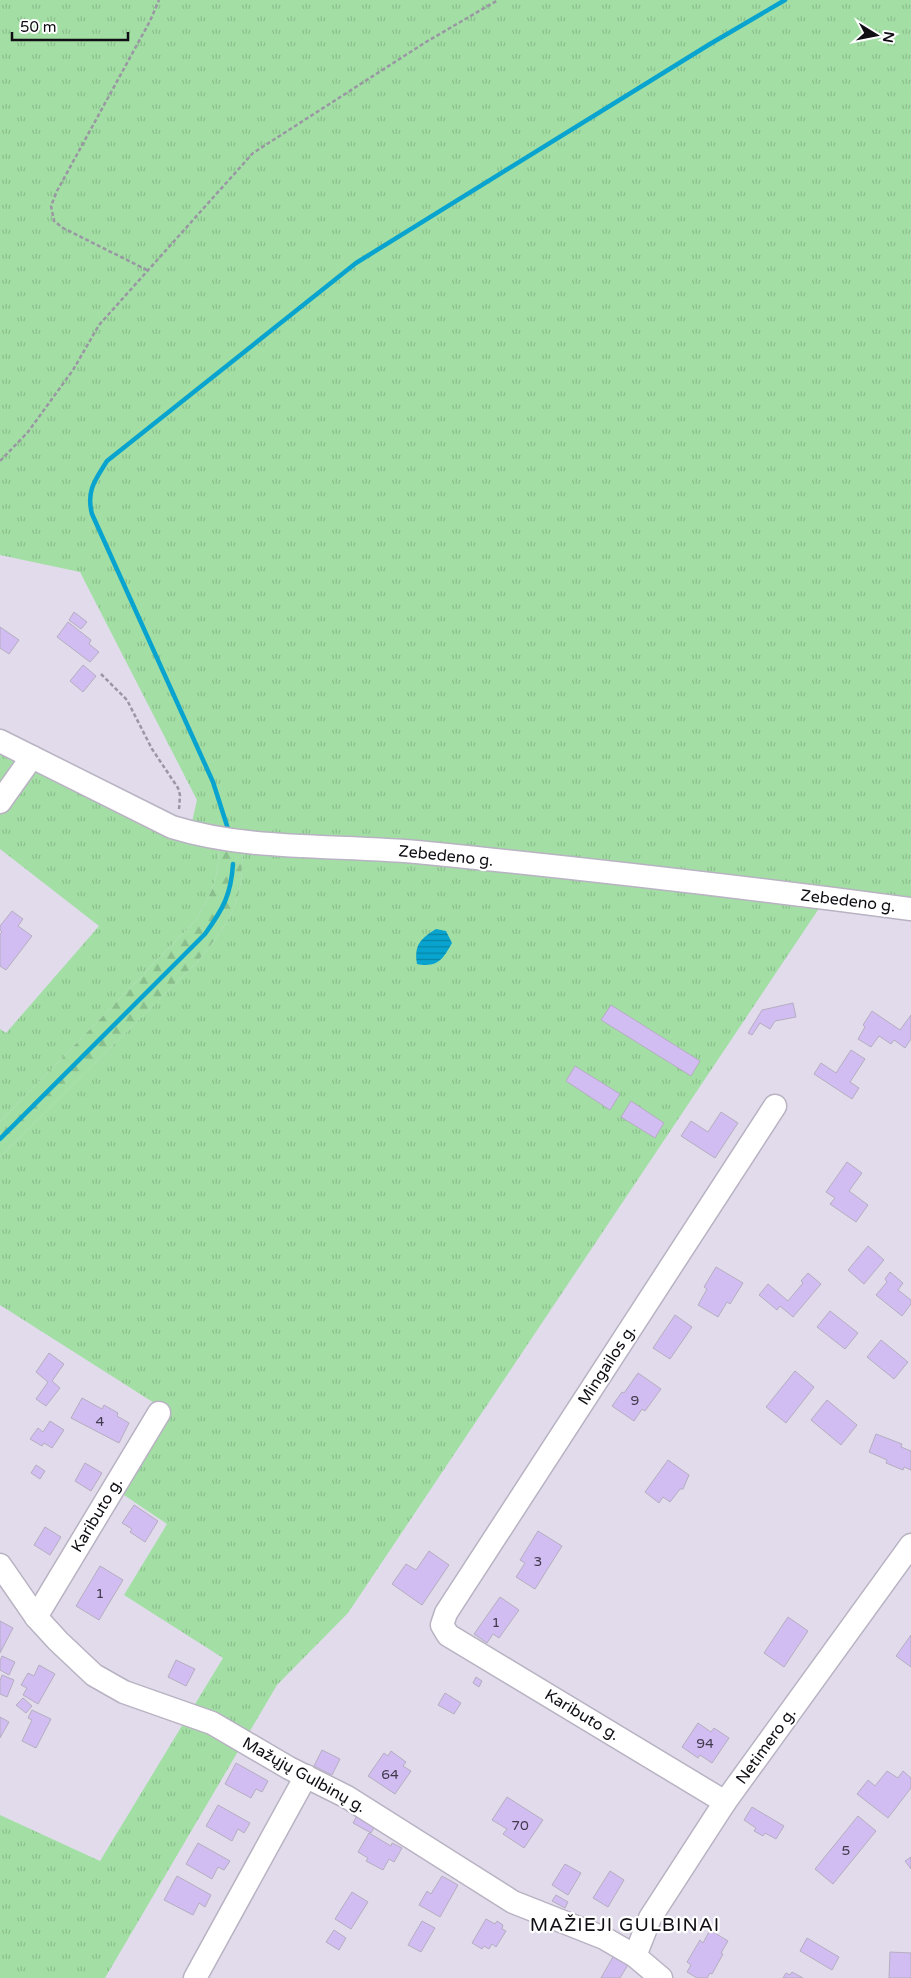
<svg xmlns="http://www.w3.org/2000/svg" width="911" height="1978" font-family="'Varela Round',sans-serif">
  <defs>
    <pattern id="grass-tufts" width="24" height="20" patternUnits="userSpaceOnUse" patternTransform="scale(1.25)"><rect width="24" height="20" fill="#a3dfa5"/><path d="M3 7l-1-3M5 7V3M7 7l1-3M15 17l-1-3M17 17v-4M19 17l1-3" fill="none" stroke="#8bbe8d"/></pattern>
    <pattern id="forest-firs" width="22" height="20" patternUnits="userSpaceOnUse" patternTransform="scale(1.25)"><rect width="22" height="20" fill="#a3dfa5"/><path d="M5 1l3.5 6h-7zM16 11l3.5 6h-7z" fill="#8bbe8d"/></pattern>
    <pattern id="water-rules" width="6" height="5" patternUnits="userSpaceOnUse" patternTransform="scale(1.25)"><rect width="6" height="5" fill="#08a4cf"/><path d="M0 2.5h6" fill="none" stroke="#0784a7"/></pattern>
  </defs>
  <rect width="100%" height="100%" fill="#e1dbec"/>
  <g fill="url(#grass-tufts)">
    <polygon points="0,0 911,0 911,904 229,832 191,826 197,800 80,572 0,555"/>
    <path d="M0,751L219,846C218,881 213,889 196,920L0,1122V1029L6,1033L99,926L0,849Z"/>
    <path d="M243,849L406,858L820,907L348,1613L277,1685L105,1978H0V1815L100,1861L223,1658L124,1595L167,1524L121,1493L170,1413L0,1305V1157L196,963C216,939 237,914 241,881C242,871 242,860 243,849Z"/>
  </g>
  <path fill="url(#forest-firs)" d="M219,846L243,849C242,860 242,871 241,881C237,914 216,939 196,963L0,1157V1122L196,920C213,889 218,881 219,846Z"/>
  <path fill="url(#water-rules)" d="M436,929L446,931L452,943C443,959 438,968 417,964C414,945 420,939 436,929Z"/>
  <g fill="none" stroke-linecap="round" stroke-linejoin="round">
    <g stroke="#08a4cf" stroke-width="4.5">
      <path d="M229,832L213,782L92,514C86,491 95,480 107,461L356,263L710,44L785,0"/>
      <path d="M0,1139L205,934C223,909 231,895 233,864"/>
    </g>
  </g>
  <g fill="#d2bdf2" stroke="#b4aebf">
    <polygon points="74,612 87,622 81,629 69,620"/>
    <polygon points="68,622 91,640 89,644 99,652 90,662 57,637"/>
    <polygon points="0,627 19,640 9,654 0,648"/>
    <polygon points="83,665 96,676 83,692 70,681"/>
    <polygon points="12,911 23,919 18,926 32,936 6,970 0,966 0,934 2,932 0,930 0,926"/>
    <polygon points="793,1003 796,1017 775,1021 770,1029 760,1023 752,1035 748,1033 762,1010"/>
    <polygon points="611,1005 700,1061 691,1076 601,1020"/>
    <polygon points="872,1011 900,1030 911,1015 911,1039 905,1048 894,1040 891,1044 879,1036 871,1047 858,1039 865,1027 863,1025"/>
    <polygon points="851,1050 865,1059 850,1082 859,1088 852,1099 814,1074 821,1063 836,1073"/>
    <polygon points="575,1066 620,1094 610,1110 566,1081"/>
    <polygon points="631,1101 664,1123 655,1138 621,1117"/>
    <polygon points="721,1112 738,1123 715,1158 681,1136 691,1121 708,1132"/>
    <polygon points="847,1162 862,1173 849,1191 868,1205 856,1222 830,1204 835,1198 826,1192"/>
    <polygon points="868,1246 884,1260 864,1284 848,1270"/>
    <polygon points="716,1267 743,1283 730,1304 727,1302 718,1317 698,1305 707,1289 704,1287"/>
    <polygon points="890,1272 903,1283 898,1290 911,1300 911,1304 902,1316 876,1295 887,1282 885,1279"/>
    <polygon points="808,1273 821,1284 793,1317 780,1306 777,1310 759,1295 768,1284 788,1301 803,1283 801,1281"/>
    <polygon points="830,1311 858,1333 845,1349 817,1327"/>
    <polygon points="675,1315 692,1327 670,1359 653,1348"/>
    <polygon points="881,1340 908,1362 894,1379 867,1357"/>
    <polygon points="49,1353 64,1364 52,1381 60,1388 46,1406 36,1399 48,1382 36,1372"/>
    <polygon points="795,1371 814,1387 786,1423 766,1407"/>
    <polygon points="638,1373 661,1389 645,1411 642,1409 634,1421 612,1406 622,1392 624,1393"/>
    <polygon points="82,1398 102,1409 104,1405 118,1413 117,1416 129,1423 119,1443 71,1418"/>
    <polygon points="827,1400 857,1425 841,1445 811,1420"/>
    <polygon points="50,1421 64,1430 52,1448 44,1443 42,1446 30,1439 38,1428 43,1432"/>
    <polygon points="876,1434 902,1444 901,1447 911,1451 911,1470 904,1467 903,1470 886,1463 887,1460 869,1452"/>
    <polygon points="668,1460 689,1475 683,1489 680,1489 670,1502 663,1497 659,1503 645,1492"/>
    <polygon points="85,1463 102,1473 91,1491 75,1481"/>
    <polygon points="36,1465 45,1471 40,1479 31,1473"/>
    <polygon points="134,1505 158,1521 145,1542 130,1532 132,1529 122,1523"/>
    <polygon points="45,1527 61,1537 50,1555 34,1545"/>
    <polygon points="538,1531 562,1546 535,1589 516,1577 525,1563 520,1560"/>
    <polygon points="429,1551 449,1565 422,1605 392,1584 406,1564 416,1570"/>
    <polygon points="100,1566 123,1580 99,1620 76,1606"/>
    <polygon points="500,1597 519,1610 499,1638 493,1634 487,1643 474,1634"/>
    <polygon points="788,1617 808,1631 784,1667 764,1653"/>
    <polygon points="0,1621 13,1628 0,1653"/>
    <polygon points="911,1635 911,1667 896,1656"/>
    <polygon points="2,1656 15,1662 9,1675 0,1670 0,1661"/>
    <polygon points="176,1660 195,1669 186,1686 168,1677"/>
    <polygon points="39,1665 55,1674 38,1704 23,1695 27,1688 21,1685 28,1673 34,1676"/>
    <polygon points="2,1675 14,1680 7,1697 0,1694 0,1681"/>
    <polygon points="476,1677 482,1681 479,1687 473,1683"/>
    <polygon points="445,1693 461,1703 454,1714 438,1705"/>
    <polygon points="23,1698 32,1706 26,1713 16,1705"/>
    <polygon points="32,1710 51,1719 36,1748 22,1741 32,1720 28,1718"/>
    <polygon points="0,1717 9,1722 0,1738"/>
    <polygon points="698,1723 711,1732 714,1728 729,1738 712,1763 700,1755 698,1758 682,1747"/>
    <polygon points="322,1750 340,1759 332,1775 314,1766"/>
    <polygon points="391,1751 406,1762 403,1766 411,1771 395,1794 368,1776 384,1753 388,1756"/>
    <polygon points="236,1763 268,1781 262,1792 256,1789 251,1798 225,1784"/>
    <polygon points="887,1771 898,1778 903,1771 911,1778 911,1788 888,1818 857,1794 868,1780 875,1786"/>
    <polygon points="507,1797 543,1820 524,1848 503,1834 507,1829 492,1820"/>
    <polygon points="218,1805 250,1823 244,1833 238,1829 232,1841 206,1826"/>
    <polygon points="752,1807 784,1826 776,1839 765,1833 763,1836 754,1831 756,1828 744,1820"/>
    <polygon points="359,1812 377,1822 371,1833 353,1823"/>
    <polygon points="858,1816 876,1831 833,1884 815,1869"/>
    <polygon points="369,1833 391,1846 392,1843 402,1848 394,1862 389,1859 383,1870 366,1861 368,1858 358,1852"/>
    <polygon points="198,1843 230,1861 224,1870 218,1867 212,1879 186,1864"/>
    <polygon points="911,1857 911,1869 905,1861"/>
    <polygon points="565,1864 581,1873 568,1895 552,1885"/>
    <polygon points="610,1871 624,1880 608,1907 593,1898"/>
    <polygon points="177,1876 211,1895 205,1907 199,1903 193,1915 164,1900"/>
    <polygon points="442,1876 458,1885 440,1917 419,1905 427,1891 431,1894"/>
    <polygon points="352,1892 368,1902 351,1929 335,1919"/>
    <polygon points="556,1895 568,1902 565,1908 552,1901"/>
    <polygon points="486,1919 495,1924 497,1921 503,1925 502,1929 506,1931 496,1947 492,1944 489,1949 484,1946 482,1949 472,1943"/>
    <polygon points="422,1921 435,1928 421,1952 408,1945"/>
    <polygon points="334,1930 346,1938 339,1950 326,1942"/>
    <polygon points="710,1930 728,1941 721,1953 723,1954 712,1974 710,1973 707,1978 697,1978 687,1972 691,1965 687,1962 700,1940 703,1943"/>
    <polygon points="807,1938 839,1957 832,1970 800,1951"/>
    <polygon points="890,1952 911,1953 911,1978 889,1978"/>
    <polygon points="614,1955 629,1963 620,1978 601,1978"/>
    <polygon points="792,1972 803,1978 783,1978 786,1973 790,1975"/>
  </g>
  <g fill="none" stroke-linecap="round" stroke-linejoin="round">
    <g stroke="#b8b2c2" stroke-width="25">
      <g id="minor">
        <path d="M0,741L172,827C252,852 343,844 427,853C588,869 750,888 911,909"/>
        <polyline points="0,802 32,757"/>
        <polyline points="0,1565 36,1617 58,1641 94,1675 124,1692 212,1723 289,1768 347,1797 513,1902 604,1938 635,1956 661,1978"/>
        <polyline points="36,1617 159,1413"/>
        <polyline points="725,1802 448,1635 442,1625 446,1613 775,1106"/>
        <polyline points="635,1956 650,1918 725,1802 911,1545"/>
        <polyline points="195,1978 306,1776"/>
      </g>
    </g>
    <g stroke="#9a96a3" stroke-width="2.5" stroke-dasharray="4 2.5" stroke-linecap="butt">
      <polyline points="147,270 63,228 54,221 51,206 57,191 150,21 159,0"/>
      <polyline points="0,461 28,432 73,370 99,325 253,153 426,42 498,0"/>
      <polyline points="101,674 127,700 152,749 178,788 180,795 179,810"/>
    </g>
    <use href="#minor" stroke="#fff" stroke-width="22"/>
  </g>
  <g text-anchor="middle" dominant-baseline="central" stroke-width="4.5" stroke-linejoin="round" paint-order="stroke">
    <g font-size="14" fill="#403a4c">
      <text x="635" y="1400">9</text>
      <text x="100" y="1421">4</text>
      <text x="538" y="1561">3</text>
      <text x="100" y="1593">1</text>
      <text x="496" y="1622">1</text>
      <text x="705" y="1743">94</text>
      <text x="390" y="1774">64</text>
      <text x="520" y="1825">70</text>
      <text x="846" y="1850">5</text>
    </g>
    <g font-size="16" fill="#100e14" stroke="#fff">
      <text transform="translate(446 856) rotate(6)">Zebedeno g.</text>
      <text transform="translate(848 901) rotate(7)">Zebedeno g.</text>
      <text transform="translate(607 1365) rotate(-57)">Mingailos g.</text>
      <text transform="translate(97 1515) rotate(-59)">Kaributo g.</text>
      <text transform="translate(582 1715) rotate(31)">Kaributo g.</text>
      <text transform="translate(766 1746) rotate(-54)">Netimero g.</text>
      <text transform="translate(304 1775) rotate(29)">Mažųjų Gulbinų g.</text>
    </g>
    <g font-size="19" letter-spacing="1" fill="#100e14" stroke="#fff">
      <text x="625" y="1925">MAŽIEJI GULBINAI</text>
    </g>
  </g>
  <g transform="translate(876 35) rotate(100)" stroke="#ffffff" stroke-width="4" paint-order="stroke">
  <path d="M0-4L9 19L0 12L-9 19Z" fill="#100e14"/>
  <text y="-8" font-size="14" font-weight="bold" text-anchor="middle" fill="#100e14">N</text>
  </g>
  <path d="M12 32v8h116v-8" fill="none" stroke="#100e14" stroke-width="2.5"/>
  <text x="20" y="32" font-size="15" fill="#100e14" stroke="#ffffff" stroke-width="4" paint-order="stroke">50 m</text>
</svg>
